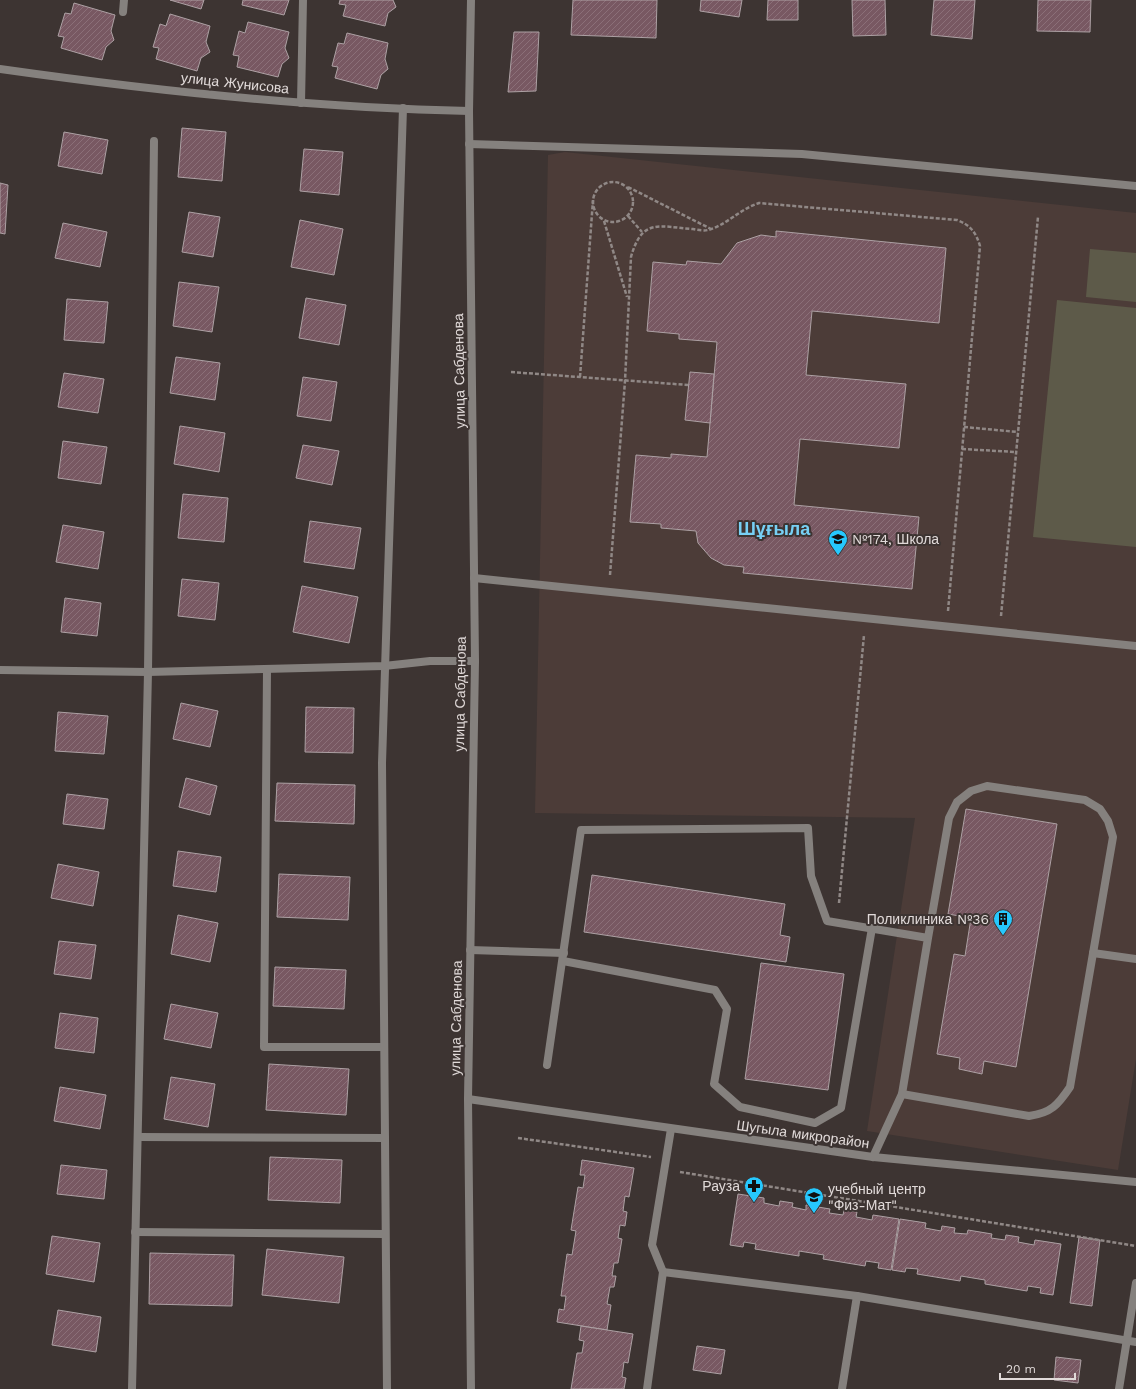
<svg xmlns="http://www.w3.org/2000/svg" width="1136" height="1389" font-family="'Work Sans',sans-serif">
  <defs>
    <pattern id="building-hatch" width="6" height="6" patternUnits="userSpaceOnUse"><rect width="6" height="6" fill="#785862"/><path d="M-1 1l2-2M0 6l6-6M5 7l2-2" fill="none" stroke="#8b6f78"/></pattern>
  </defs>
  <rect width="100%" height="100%" fill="#3d3432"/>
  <polygon fill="#4c3c38" points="565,152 1136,213 1136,1059 1118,1170 867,1131 915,818 535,813 548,155"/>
  <g fill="#5d5a49">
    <polygon points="1090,249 1136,253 1136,302 1086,297"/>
    <polygon points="1057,300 1136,308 1136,547 1033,537"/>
  </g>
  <g fill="url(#building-hatch)" stroke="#ada1a4">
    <polygon points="170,0 204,0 201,9"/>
    <polygon points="243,0 289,0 284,15 242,5"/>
    <polygon points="340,0 393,0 396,7 388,13 385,26 343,16 346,5 339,4"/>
    <polygon points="573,0 657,0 656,38 571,35"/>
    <polygon points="701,0 742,0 739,17 700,11"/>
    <polygon points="768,0 798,0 798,20 767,20"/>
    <polygon points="852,0 885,0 886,35 853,36"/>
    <polygon points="934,0 975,0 972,39 931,35"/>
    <polygon points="1038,0 1091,0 1090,32 1037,31"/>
    <polygon points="74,3 115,15 111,31 114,40 106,47 102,60 61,48 64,37 58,36 65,13 71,14"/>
    <polygon points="170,14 210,26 206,42 210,52 201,58 197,71 156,59 159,48 153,47 160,24 166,26"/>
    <polygon points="248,22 289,32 285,48 289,58 282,64 278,77 237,67 239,56 233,55 239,31 245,33"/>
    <polygon points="514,32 539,32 536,91 508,92"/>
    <polygon points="347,33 388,43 385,59 388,69 381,75 377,89 335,78 338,67 332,66 338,43 344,44"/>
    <polygon points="182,128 226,132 222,181 178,177"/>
    <polygon points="64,132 108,140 102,174 58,166"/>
    <polygon points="304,149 343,152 339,195 300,191"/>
    <polygon points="0,183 8,185 5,234 0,233"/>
    <polygon points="189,212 220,217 213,257 182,252"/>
    <polygon points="300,220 343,229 334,275 291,267"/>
    <polygon points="63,223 107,232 100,267 55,258"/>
    <polygon points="776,231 946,248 939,323 812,311 806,375 906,384 899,448 800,439 794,505 919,517 912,589 743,573 744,567 724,565 711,558 698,543 696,531 661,528 661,524 630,522 636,455 671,458 671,454 707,457 710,423 717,342 679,339 679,334 647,331 653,262 686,265 687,261 721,264 737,243 761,235 776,237"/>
    <polygon points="179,282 219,287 212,332 173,326"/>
    <polygon points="306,298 346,305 339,345 299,338"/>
    <polygon points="67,299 108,302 104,343 64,340"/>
    <polygon points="176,357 220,363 215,400 170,393"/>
    <polygon points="690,372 714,374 710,423 685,420"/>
    <polygon points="64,373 104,379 98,413 58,407"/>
    <polygon points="303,377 337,382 331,421 297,416"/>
    <polygon points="180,426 225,433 219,472 174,464"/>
    <polygon points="63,441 107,447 101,484 58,478"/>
    <polygon points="303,445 339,451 332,485 296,478"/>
    <polygon points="183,494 228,498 224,542 178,538"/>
    <polygon points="310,521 361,528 354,569 304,562"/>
    <polygon points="63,525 104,532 98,569 56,562"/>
    <polygon points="182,579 219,583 215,620 178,616"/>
    <polygon points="302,586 358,597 349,643 293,632"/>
    <polygon points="65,598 101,603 97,636 61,632"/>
    <polygon points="181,703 218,711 210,747 173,739"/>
    <polygon points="306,707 354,708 353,753 305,752"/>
    <polygon points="58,712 108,716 104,754 55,751"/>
    <polygon points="186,778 217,786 210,815 179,807"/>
    <polygon points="277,783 355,785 354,824 275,821"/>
    <polygon points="67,794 108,799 104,829 63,824"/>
    <polygon points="966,809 1057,824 1016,1067 984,1061 982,1074 959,1069 960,1058 937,1054 954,954 965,956 971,918 948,914"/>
    <polygon points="178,851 221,857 216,892 173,886"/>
    <polygon points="58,864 99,872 93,906 51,898"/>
    <polygon points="279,874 350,877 348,920 277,917"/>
    <polygon points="592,875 785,904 780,935 790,937 786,962 584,932"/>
    <polygon points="178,915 218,923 210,962 171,954"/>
    <polygon points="59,941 96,945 91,979 54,974"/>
    <polygon points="761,963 844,974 828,1090 745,1079"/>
    <polygon points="275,967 346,970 344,1009 273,1006"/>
    <polygon points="171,1004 218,1013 211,1048 164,1039"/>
    <polygon points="60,1013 98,1018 94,1053 55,1048"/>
    <polygon points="269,1064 349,1069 346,1115 266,1110"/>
    <polygon points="171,1077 215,1084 208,1127 164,1119"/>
    <polygon points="60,1087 106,1095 100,1129 54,1121"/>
    <polygon points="270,1157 342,1160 340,1203 268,1200"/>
    <polygon points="582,1160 634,1168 629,1197 625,1196 623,1211 627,1212 625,1226 620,1225 618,1238 622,1239 618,1263 614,1263 612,1276 616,1276 614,1287 610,1287 607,1304 611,1305 607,1330 557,1322 559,1309 564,1310 566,1296 561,1296 567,1254 572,1255 576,1231 571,1230 578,1187 583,1188 585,1175 580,1175"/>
    <polygon points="61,1165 107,1170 104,1199 57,1194"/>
    <polygon points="738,1194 764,1198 764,1203 779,1206 780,1201 793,1203 792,1207 806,1210 806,1205 830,1209 829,1213 843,1215 844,1210 857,1212 856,1217 872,1220 873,1215 899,1219 891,1270 878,1268 879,1263 866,1261 865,1266 823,1259 824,1255 799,1251 799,1256 755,1249 756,1244 744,1242 743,1247 730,1245"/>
    <polygon points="900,1219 926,1223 925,1228 941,1231 942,1226 955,1228 954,1233 967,1234 968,1230 992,1234 991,1238 1005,1240 1006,1235 1019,1237 1018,1242 1034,1245 1035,1240 1061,1244 1053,1295 1040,1293 1041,1288 1028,1286 1027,1291 985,1284 985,1280 961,1276 960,1281 917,1274 918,1269 906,1268 905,1272 892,1270"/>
    <polygon points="52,1236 100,1243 94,1282 46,1274"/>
    <polygon points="1079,1237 1100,1240 1092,1306 1070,1303"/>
    <polygon points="267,1249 344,1257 339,1303 262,1295"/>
    <polygon points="150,1253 234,1255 232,1306 149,1304"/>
    <polygon points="58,1310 101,1317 96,1352 52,1345"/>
    <polygon points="581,1326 633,1334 628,1363 624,1362 622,1377 626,1378 624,1389 571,1389 577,1353 582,1353 584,1341 579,1340"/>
    <polygon points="697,1346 725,1350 721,1374 693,1370"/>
    <polygon points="1056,1357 1081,1360 1078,1383 1054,1380"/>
  </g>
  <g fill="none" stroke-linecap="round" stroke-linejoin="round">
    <g stroke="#908886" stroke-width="2.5" stroke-dasharray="4 2" stroke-linecap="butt">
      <circle cx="613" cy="202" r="20"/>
      <polyline points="628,187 711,229"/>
      <polyline points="628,216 642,232"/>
      <polyline points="604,221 627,297"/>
      <polyline points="511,372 688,385"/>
      <polyline points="580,377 593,200"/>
      <polyline points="964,427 1018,432"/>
      <polyline points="962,449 1016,452"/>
      <path d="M610,575L625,381L631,257C642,217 660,227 693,229C698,230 704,231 708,230C725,226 740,209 759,203L957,220C970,225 976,232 980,246L948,611"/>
      <polyline points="1001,616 1038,217"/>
      <polyline points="839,903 864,635"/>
      <polyline points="518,1138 651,1157"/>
      <polyline points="680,1172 1136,1246"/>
    </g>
    <g stroke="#85817e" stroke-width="8">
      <polyline points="474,578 1136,646"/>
      <polyline points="267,670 264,1047 384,1047"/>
      <polyline points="470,950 564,953"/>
      <polyline points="1093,953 1136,959"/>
      <polyline points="563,961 715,990 727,1009 714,1084 740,1107 815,1123 841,1108 872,928"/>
      <path d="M547,1065L581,830L808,828L811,876L827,921L928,938L949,818L957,802L971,791L987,786L1085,800L1100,809L1108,821L1113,837L1070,1087C1058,1105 1051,1113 1029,1116L902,1094L928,938"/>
      <polyline points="138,1137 385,1138"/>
      <polyline points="873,1157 902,1094"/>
      <polyline points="135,1232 385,1234"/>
      <polyline points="663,1272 857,1296 1136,1342"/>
      <polyline points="387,1389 382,763 403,108"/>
      <polyline points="647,1389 663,1272 652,1245 671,1129"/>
      <polyline points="842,1389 857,1296"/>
    </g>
    <g stroke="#85817e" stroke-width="8">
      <polyline points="123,12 124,0"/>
      <path d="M0,69C155,91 312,108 469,111"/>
      <polyline points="301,103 303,0"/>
      <polyline points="469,144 802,154 1136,186"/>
      <polyline points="0,670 148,672 384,666 430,661 475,661"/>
      <polyline points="468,1099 873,1157 1136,1182"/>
      <polyline points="132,1389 148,672 154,141"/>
      <polyline points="1119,1389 1136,1283"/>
    </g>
    <polyline stroke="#85817e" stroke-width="8" points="471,1389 468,1099 475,661 469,111 471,0"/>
  </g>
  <defs>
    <g id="school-pin" transform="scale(1)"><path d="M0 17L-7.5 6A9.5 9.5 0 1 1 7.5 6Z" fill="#26c8fe" stroke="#3d3432"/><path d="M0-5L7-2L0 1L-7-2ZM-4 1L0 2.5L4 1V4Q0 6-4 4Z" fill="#111"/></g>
    <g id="building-pin" transform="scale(1)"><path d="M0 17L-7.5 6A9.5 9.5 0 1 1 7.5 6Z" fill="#26c8fe" stroke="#3d3432"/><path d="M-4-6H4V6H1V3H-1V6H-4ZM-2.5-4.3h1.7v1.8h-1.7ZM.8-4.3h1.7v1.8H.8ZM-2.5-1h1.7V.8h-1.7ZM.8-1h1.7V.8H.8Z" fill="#111"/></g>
    <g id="pharmacy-pin" transform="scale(1)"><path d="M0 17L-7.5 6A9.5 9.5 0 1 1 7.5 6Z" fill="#26c8fe" stroke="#3d3432"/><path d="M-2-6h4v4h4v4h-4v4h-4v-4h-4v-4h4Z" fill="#111"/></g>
  </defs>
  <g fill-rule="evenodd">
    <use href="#school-pin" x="838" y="539"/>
    <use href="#building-pin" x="1003" y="919"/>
    <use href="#pharmacy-pin" x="754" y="1186"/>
    <use href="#school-pin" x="814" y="1197"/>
  </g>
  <g text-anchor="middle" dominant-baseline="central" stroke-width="4" stroke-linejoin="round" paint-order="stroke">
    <g font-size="14" fill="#e1dad9" stroke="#3d3432">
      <text transform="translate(235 83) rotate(6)">улица Жунисова</text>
      <text transform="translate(459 371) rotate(-91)">улица Сабденова</text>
      <text transform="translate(460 694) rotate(-89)">улица Сабденова</text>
      <text transform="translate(456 1018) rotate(-89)">улица Сабденова</text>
      <text transform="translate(803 1134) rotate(8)">Шугыла микрорайон</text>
    </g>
    <g font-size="14" fill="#e1dad9" stroke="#3d3432" text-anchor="start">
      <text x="852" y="539">№174, Школа</text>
      <text x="989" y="919" text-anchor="end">Поликлиника №36</text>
      <text x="740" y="1186" text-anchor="end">Рауза</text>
      <text x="828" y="1189">учебный центр<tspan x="828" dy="16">"Физ-Мат"</tspan></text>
    </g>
    <g font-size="18" font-weight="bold" fill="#77d0f5" stroke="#3d3432">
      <text x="774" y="528">Шұғыла</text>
    </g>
  </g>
  <path d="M1000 1373v6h75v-6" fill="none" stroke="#e1dad9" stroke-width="2"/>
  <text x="1006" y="1373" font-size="12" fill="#e1dad9" stroke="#3d3432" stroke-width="3" paint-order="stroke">20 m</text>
</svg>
